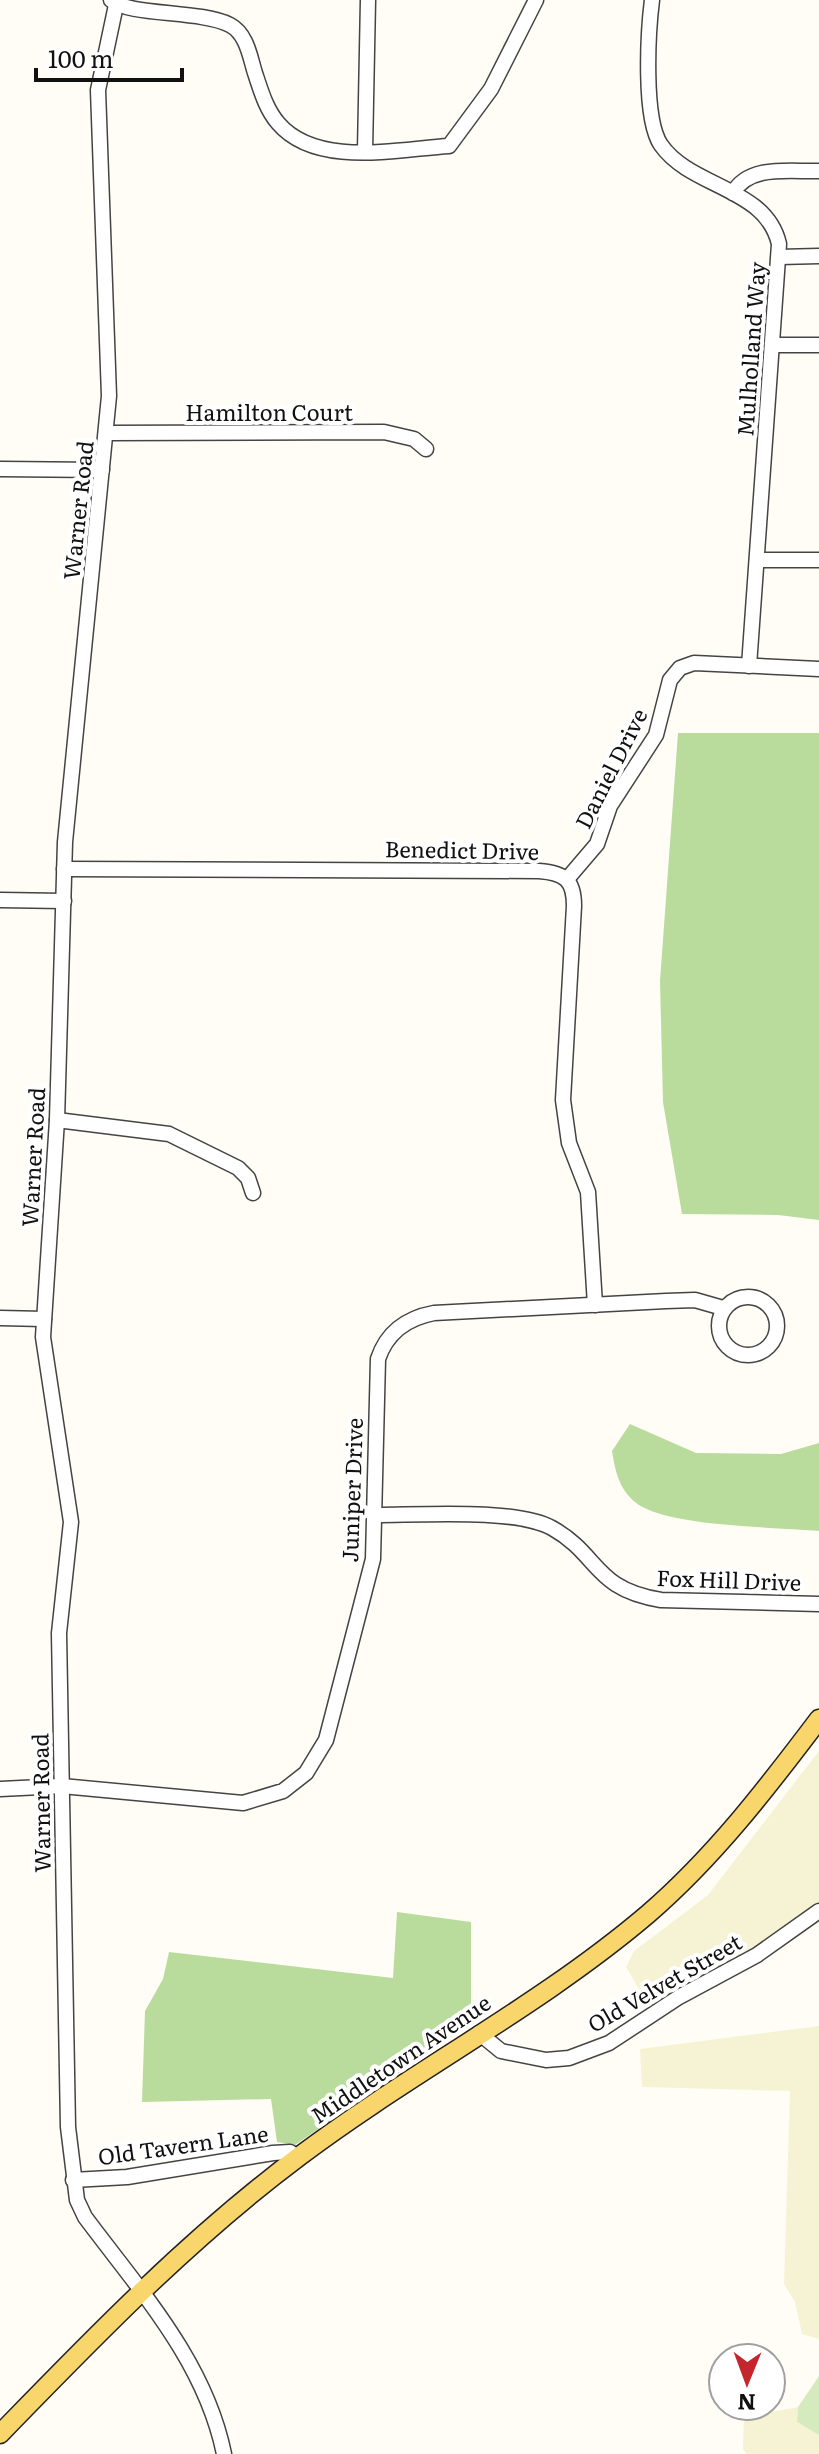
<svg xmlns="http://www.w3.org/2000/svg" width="819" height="2454" font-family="Literata,serif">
  <rect width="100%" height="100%" fill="#fffdf5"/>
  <g fill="#f6f3d4">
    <polygon points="819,1751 819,1910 765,1945 650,2008 626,1967 634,1951 708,1895"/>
    <polygon points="819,2026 819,2339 802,2334 795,2302 784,2284 790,2091 642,2087 640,2049"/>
    <polygon points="798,2407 797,2422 819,2435 819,2454 747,2454 743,2449 744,2417"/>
  </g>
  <polygon fill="#d5ebbd" points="819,2376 819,2435 797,2422 798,2407"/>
  <g fill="#b9dc9c">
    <polygon points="678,733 819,733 819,1220 778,1215 682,1214 663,1102 660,981"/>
    <path d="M630,1424L696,1453L781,1454L819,1443V1531C777,1527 664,1527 635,1502C619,1489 615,1470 612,1451Z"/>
    <polygon points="397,1912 471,1922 471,2007 495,2007 295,2145 277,2142 271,2099 142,2102 145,2011 163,1979 169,1952 393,1978"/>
  </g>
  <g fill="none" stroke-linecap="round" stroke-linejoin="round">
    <g stroke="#444" stroke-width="17">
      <g id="minor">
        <path d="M111,0C129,16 201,10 230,25C247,34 250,57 255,73C261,91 266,109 278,123C316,168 398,149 449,146L491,89L536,0"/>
        <path d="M652,0C648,32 643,119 661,145C691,188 766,187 779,244L749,666"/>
        <path d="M116,5L98,90L109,396L65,842L57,1120L43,1337L71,1522L59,1633L68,2127L77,2200L85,2217C140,2291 205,2361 224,2454"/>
        <polyline points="365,151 368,0"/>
        <path d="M733,193C749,164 790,172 819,171"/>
        <polyline points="779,257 819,256"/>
        <polyline points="773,345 819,345"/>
        <polyline points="107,433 384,432 414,439 426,449"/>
        <polyline points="0,469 102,470"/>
        <polyline points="757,560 819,560"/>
        <path d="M64,869L539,871C565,873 574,880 574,906L563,1100L569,1143L588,1192L595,1305"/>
        <polyline points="568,878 597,844 610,806 656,735 670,680 680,668 694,663 819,669"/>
        <polyline points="0,900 64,901"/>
        <polyline points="57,1120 169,1134 238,1168 248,1178 253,1193"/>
        <circle cx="748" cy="1326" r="29"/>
        <polyline points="0,1318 44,1319"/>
        <path d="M376,1515C419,1515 516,1508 552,1528C600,1555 593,1589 661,1600L819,1604"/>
        <path d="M0,1789L62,1786L243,1803L283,1791L306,1773L326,1740L373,1559L378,1359C387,1332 407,1318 434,1313L666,1301L695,1300L723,1308"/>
        <polyline points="479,2033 501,2051 546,2060 569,2058 609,2043 679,1997 757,1955 819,1911"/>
        <polyline points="73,2180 127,2177 273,2153 290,2152 297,2157"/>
      </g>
    </g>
    <g stroke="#222" stroke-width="21">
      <path id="major" d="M0,2434C95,2336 191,2237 301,2155C413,2071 541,2005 648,1914C714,1857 767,1788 819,1719"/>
    </g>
    <use href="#minor" stroke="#fff" stroke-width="14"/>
    <use href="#major" stroke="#f9d66b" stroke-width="18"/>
  </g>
  <g text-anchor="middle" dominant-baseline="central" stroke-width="8" stroke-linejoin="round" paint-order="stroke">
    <g font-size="22" fill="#111" stroke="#fff">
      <text transform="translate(750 349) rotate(-86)">Mulholland Way</text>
      <text x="269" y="411">Hamilton Court</text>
      <text transform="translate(77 510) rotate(-84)">Warner Road</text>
      <text transform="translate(610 768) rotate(-63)">Daniel Drive</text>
      <text transform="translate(462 849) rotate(1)">Benedict Drive</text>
      <text transform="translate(32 1157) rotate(-87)">Warner Road</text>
      <text transform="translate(351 1490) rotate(-88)">Juniper Drive</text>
      <text transform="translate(729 1579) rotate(2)">Fox Hill Drive</text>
      <text transform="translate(40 1803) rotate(-91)">Warner Road</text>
      <text transform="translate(664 1982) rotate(-30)">Old Velvet Street</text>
      <text transform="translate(400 2058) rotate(-34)">Middletown Avenue</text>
      <text transform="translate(183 2144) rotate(-8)">Old Tavern Lane</text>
    </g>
  </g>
  <g transform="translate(747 2382) rotate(181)"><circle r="38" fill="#ffffff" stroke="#a0a0a0" stroke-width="2"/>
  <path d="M0-6L14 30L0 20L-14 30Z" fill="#c4262e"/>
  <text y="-12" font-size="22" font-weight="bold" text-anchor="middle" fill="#111111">N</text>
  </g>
  <path d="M36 68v12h146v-12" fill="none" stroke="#111111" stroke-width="4"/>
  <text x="48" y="68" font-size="24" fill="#111111" stroke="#ffffff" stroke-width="6" paint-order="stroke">100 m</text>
</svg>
